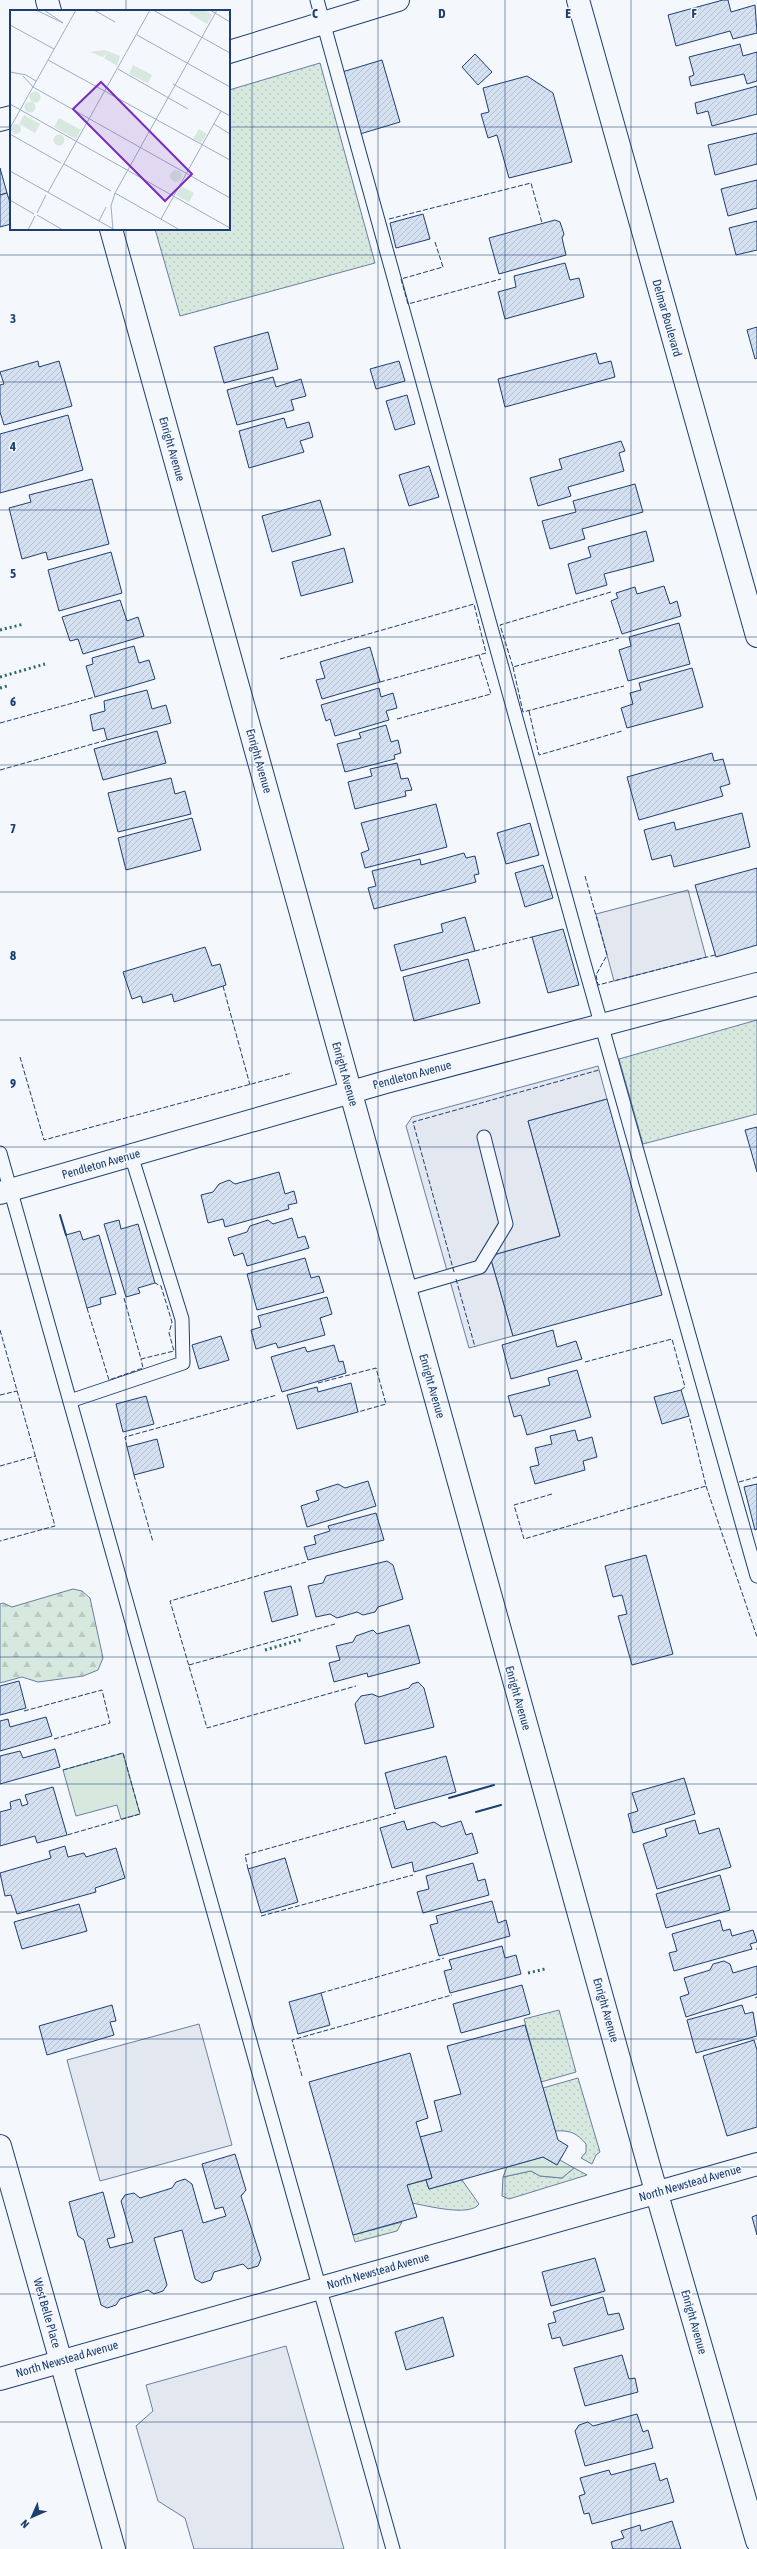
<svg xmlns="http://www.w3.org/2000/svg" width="757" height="2549" font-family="'Asap Condensed',sans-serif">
  <defs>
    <pattern id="grass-dots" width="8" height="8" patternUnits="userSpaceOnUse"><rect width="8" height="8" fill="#d7e8df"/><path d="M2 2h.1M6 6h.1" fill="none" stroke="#b8c8c3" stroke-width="1.8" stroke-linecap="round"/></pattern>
    <pattern id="forest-firs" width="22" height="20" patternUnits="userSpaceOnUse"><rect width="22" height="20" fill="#d7e8df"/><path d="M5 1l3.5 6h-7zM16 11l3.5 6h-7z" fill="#b8c8c3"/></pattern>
    <pattern id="building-hatch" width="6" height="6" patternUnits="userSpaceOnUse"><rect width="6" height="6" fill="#d5e0f0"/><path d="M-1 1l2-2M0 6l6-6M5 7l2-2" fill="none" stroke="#b6c1d1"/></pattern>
  </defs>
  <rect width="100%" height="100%" fill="#f4f7fb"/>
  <g fill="url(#grass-dots)" stroke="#687fa3">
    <polygon points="320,63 375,263 180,316 155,229 229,229 229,90"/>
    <polygon points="757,1020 757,1114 643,1144 619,1059"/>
    <polygon points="559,2010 576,2072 541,2082 524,2019"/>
    <path d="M578,2078L600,2152L596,2155L592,2164L581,2158L586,2152V2144C577,2133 570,2130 555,2131L543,2088Z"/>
    <polygon points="574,2168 587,2175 509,2199 502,2196 503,2177 531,2171 540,2176 562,2178"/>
    <path d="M426,2180L429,2189L462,2180L479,2204C470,2217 428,2206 412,2203L407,2185Z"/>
    <polygon points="402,2222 397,2231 355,2242 353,2235"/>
  </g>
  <polygon fill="url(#forest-firs)" stroke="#687fa3" points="73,1589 82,1591 90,1598 103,1658 98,1670 83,1676 38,1682 22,1677 0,1683 0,1604 3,1603 12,1607"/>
  <g fill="#d7e8df" stroke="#687fa3">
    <polygon points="123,1753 140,1814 121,1819 117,1805 76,1816 63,1770"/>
    <polygon points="543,2157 557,2165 560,2160 574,2168 562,2178 540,2176 531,2171 503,2177 507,2167"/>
  </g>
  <g fill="#e3e8f0" stroke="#687fa3">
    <polygon points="688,890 706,957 614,981 596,914"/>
    <polygon points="598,1066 607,1099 528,1121 560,1236 490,1256 513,1336 469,1348 406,1126 412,1117"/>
    <polygon points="199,2024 232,2145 100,2181 67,2060"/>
    <polygon points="286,2346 344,2549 194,2549 185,2518 158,2501 136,2426 153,2411 146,2385"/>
  </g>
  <g fill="url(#building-hatch)" stroke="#1d3f73">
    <polygon points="723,0 728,0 731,12 755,5 757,33 733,39 730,31 676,46 668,15"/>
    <polygon points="740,44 743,56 757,52 757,81 747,84 744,74 691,86 689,77 694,75 689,57"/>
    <polygon points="475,54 492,72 478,85 462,67"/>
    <polygon points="382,60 400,122 360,134 342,72"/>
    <polygon points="527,76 553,93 572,162 509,178 497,135 488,138 481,114 489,112 483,88"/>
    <polygon points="757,86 757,114 712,126 708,111 697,114 695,103"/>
    <polygon points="757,133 757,164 715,175 708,145"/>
    <polygon points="0,168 7,193 0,195"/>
    <polygon points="757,180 757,208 728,216 721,189"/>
    <polygon points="7,193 11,206 11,224 0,227 0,195"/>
    <polygon points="423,214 430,239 396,248 390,223"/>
    <polygon points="555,220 560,222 564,234 562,238 566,255 499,274 489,238"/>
    <polygon points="757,221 757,250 736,255 729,228"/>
    <polygon points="565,263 570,280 579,278 584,297 505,319 498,292 516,287 514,276"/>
    <polygon points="757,327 757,358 755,359 747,330"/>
    <polygon points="268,332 278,369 224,383 214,347"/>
    <polygon points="596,353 599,364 611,361 615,377 505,407 498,379"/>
    <polygon points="38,361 39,367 59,361 72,406 4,425 0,412 0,385 4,384 0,372"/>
    <polygon points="399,361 405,381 376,389 370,369"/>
    <polygon points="273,377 276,387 301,379 306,396 291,400 294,410 237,425 227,390"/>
    <polygon points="407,395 415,424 395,430 386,401"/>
    <polygon points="68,415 83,470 0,493 0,434"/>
    <polygon points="284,418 287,428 309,422 313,437 300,441 304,452 249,468 239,431"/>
    <polygon points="621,441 625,451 619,453 624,471 568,487 571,496 538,506 530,478 562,469 559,459"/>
    <polygon points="429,466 439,497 409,506 399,475"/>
    <polygon points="92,479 109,544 48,560 46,552 22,559 9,508 31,502 29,495"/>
    <polygon points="635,484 643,512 582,529 585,539 550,549 542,521 576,512 573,501"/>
    <polygon points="320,500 331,535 272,552 262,516"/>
    <polygon points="646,531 654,561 604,574 607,585 576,594 568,564 591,557 588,547"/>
    <polygon points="344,548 353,582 301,596 292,562"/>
    <polygon points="111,552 122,593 59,611 48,570"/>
    <polygon points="664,586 670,604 677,601 681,616 622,634 611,601 618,598 616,593 635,587 637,594"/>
    <polygon points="120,600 127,621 138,617 144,636 83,654 78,639 70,641 62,617"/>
    <polygon points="679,623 690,664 628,681 619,650 631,646 629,637"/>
    <polygon points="134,646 139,663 149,660 155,679 95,697 86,666 93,664 92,658"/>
    <polygon points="370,647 380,682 322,699 316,680 325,678 320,662"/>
    <polygon points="692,668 703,707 627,728 621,708 633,704 630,693 641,690 639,683"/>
    <polygon points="379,688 381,697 393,693 397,708 386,711 389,720 335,736 330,719 326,721 321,705"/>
    <polygon points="147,690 152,709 166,705 171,723 107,740 104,728 93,731 90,715 105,711 104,701"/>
    <polygon points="386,725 391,742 398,740 401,753 394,755 395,759 345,772 337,744 361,738 359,733"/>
    <polygon points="157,731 166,763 103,780 94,749"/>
    <polygon points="712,753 714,761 723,759 730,784 720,787 723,796 639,820 627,777"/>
    <polygon points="397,763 401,779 408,778 412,790 405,791 406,796 355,809 348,782 372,776 370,769"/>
    <polygon points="171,778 175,794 185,791 191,814 118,832 108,793"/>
    <polygon points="436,804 447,847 365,868 361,853 369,850 361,823"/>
    <polygon points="742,813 750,847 674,867 671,855 652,860 644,830 674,822 676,830"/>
    <polygon points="192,818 201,850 126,870 118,838"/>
    <polygon points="530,823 539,855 506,864 497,833"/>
    <polygon points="464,853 466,858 475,856 479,874 474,875 476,882 374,909 368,888 376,886 372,871 420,859 421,865"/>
    <polygon points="543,865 553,898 525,907 515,873"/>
    <polygon points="757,868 757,945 716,957 695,885"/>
    <polygon points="465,917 475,951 401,971 394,945 443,932 441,924"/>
    <polygon points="563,929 579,985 548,993 532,937"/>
    <polygon points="205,947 212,966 220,964 226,985 174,1002 172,994 143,1003 141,996 132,999 123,972"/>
    <polygon points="468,959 480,1003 414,1021 403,977"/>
    <polygon points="607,1099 662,1295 513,1336 490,1256 560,1236 528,1121"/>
    <polygon points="757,1127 757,1172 745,1130"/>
    <polygon points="279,1172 285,1194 294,1191 297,1203 288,1205 289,1209 225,1227 223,1219 208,1223 201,1195 213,1192 219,1184 229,1180 235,1184"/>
    <polygon points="292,1218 298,1238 305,1236 309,1248 247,1266 243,1253 234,1256 228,1238 247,1232 250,1226 268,1220 273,1224"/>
    <polygon points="119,1220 121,1229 138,1224 155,1283 138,1288 140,1293 126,1297 104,1224"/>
    <polygon points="80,1231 83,1240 99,1235 116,1294 100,1298 101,1304 87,1308 66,1235"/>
    <polygon points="305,1258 311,1278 319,1276 324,1292 257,1310 247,1274"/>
    <polygon points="327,1297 332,1314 320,1318 325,1335 278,1348 276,1343 256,1349 251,1330 261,1327 258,1316"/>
    <polygon points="553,1330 557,1347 576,1341 582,1359 511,1379 502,1345"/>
    <polygon points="221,1336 229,1360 199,1369 192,1345"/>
    <polygon points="334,1345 339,1362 343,1361 346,1373 282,1392 271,1357 305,1347 307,1352"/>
    <polygon points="577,1370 591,1417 527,1435 521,1415 514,1417 508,1396 550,1385 548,1378"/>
    <polygon points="351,1383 358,1412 297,1429 287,1395 317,1387 318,1392"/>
    <polygon points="681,1390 689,1416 662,1424 654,1397"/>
    <polygon points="146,1396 154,1424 123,1432 116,1404"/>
    <polygon points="575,1430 578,1441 592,1437 597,1457 583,1461 585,1470 535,1484 530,1467 539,1465 535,1448 552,1444 550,1436"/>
    <polygon points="157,1439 164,1467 134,1475 127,1447"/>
    <polygon points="368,1481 376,1506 307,1527 301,1506 319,1500 316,1491 338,1484 345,1488"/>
    <polygon points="757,1484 757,1529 755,1530 744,1487"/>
    <polygon points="376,1513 384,1540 308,1560 304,1547 316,1544 314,1536 330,1531 328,1526"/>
    <polygon points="646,1555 673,1654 632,1665 618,1616 627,1614 622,1595 613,1597 605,1566"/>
    <polygon points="387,1561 393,1565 403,1599 378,1607 375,1612 363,1615 357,1612 337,1618 330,1614 316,1617 308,1586 323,1583 326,1576"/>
    <polygon points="291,1586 298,1615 272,1622 264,1592"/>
    <polygon points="409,1625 420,1663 368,1677 367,1673 334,1682 329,1663 340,1660 336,1646 353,1642 356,1636 373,1630 377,1634"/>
    <polygon points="19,1681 26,1708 0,1715 0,1686"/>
    <polygon points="418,1682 424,1688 434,1727 365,1744 355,1704 361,1696 372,1694 379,1697 409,1688 412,1684"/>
    <polygon points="46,1717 52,1736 0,1751 0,1721 8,1719 10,1727"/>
    <polygon points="55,1749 60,1767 0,1784 0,1756 20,1751 23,1758"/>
    <polygon points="446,1756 456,1792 395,1809 385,1773"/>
    <polygon points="684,1778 695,1814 633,1833 628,1814 638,1811 632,1793"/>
    <polygon points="53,1787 67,1835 37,1843 35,1836 0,1846 0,1812 11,1809 10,1802 20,1799 22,1806 28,1804 25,1795"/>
    <polygon points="695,1820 699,1834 719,1828 731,1867 657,1889 643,1844 667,1836 665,1829"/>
    <polygon points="404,1821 407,1830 434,1822 442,1827 461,1821 466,1835 472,1833 478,1853 414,1872 412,1862 392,1868 380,1828"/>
    <polygon points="65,1846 68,1857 84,1853 86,1857 116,1848 125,1878 95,1888 96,1892 17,1914 11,1895 5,1896 0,1873 51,1858 49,1851"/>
    <polygon points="285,1858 298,1902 261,1913 248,1869"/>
    <polygon points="473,1863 478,1881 485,1879 489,1895 423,1913 417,1892 429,1889 426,1876"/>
    <polygon points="720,1875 730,1910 666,1928 656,1894"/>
    <polygon points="492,1901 498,1923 506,1920 510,1936 439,1956 430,1925 438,1923 436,1916"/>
    <polygon points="79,1904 87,1931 22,1949 14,1922"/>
    <polygon points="720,1920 723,1931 730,1929 732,1936 753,1930 757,1942 750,1944 752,1949 674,1971 669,1953 677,1951 672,1934"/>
    <polygon points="502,1946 505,1958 516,1955 521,1974 450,1993 444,1971 452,1969 449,1960"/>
    <polygon points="724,1961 730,1964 733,1973 757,1966 757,1994 686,2017 680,1997 689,1994 684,1978 710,1970 713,1964"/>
    <polygon points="522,1985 530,2014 461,2033 453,2004"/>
    <polygon points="321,1993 330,2025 298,2034 289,2002"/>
    <polygon points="112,2005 116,2021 110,2022 114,2035 47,2055 39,2026"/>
    <polygon points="742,2005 745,2014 753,2012 757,2036 696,2053 687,2020"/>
    <polygon points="525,2025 558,2140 568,2146 557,2165 543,2157 429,2189 426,2180 432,2178 420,2137 442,2131 434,2101 461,2094 447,2046"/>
    <polygon points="754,2040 757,2050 757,2127 727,2136 703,2056"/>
    <polygon points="410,2053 428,2118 416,2122 432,2178 407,2185 417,2217 353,2235 309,2082"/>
    <polygon points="235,2154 246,2190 241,2196 261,2259 258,2266 248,2269 243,2264 214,2272 211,2280 202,2283 195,2279 182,2230 154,2238 167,2285 163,2291 154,2294 148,2290 120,2299 116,2305 107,2308 101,2305 84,2240 78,2236 69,2202 103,2192 115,2237 107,2239 110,2248 133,2242 121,2201 125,2195 134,2193 140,2198 172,2188 176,2182 185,2179 192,2184 203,2223 226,2216 223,2207 215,2209 202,2164"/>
    <polygon points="757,2215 757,2235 752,2217"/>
    <polygon points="595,2258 605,2291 551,2306 542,2272"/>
    <polygon points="603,2297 608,2315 619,2313 624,2329 563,2346 560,2337 552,2339 548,2324 556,2322 553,2312"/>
    <polygon points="443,2317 454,2356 406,2370 395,2332"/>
    <polygon points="622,2355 629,2379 635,2378 638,2392 585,2406 574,2368"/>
    <polygon points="637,2414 643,2432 648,2430 653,2448 585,2466 575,2431 579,2425 588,2422 593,2426"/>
    <polygon points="655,2463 660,2481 667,2478 674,2502 592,2524 589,2513 584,2514 579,2496 585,2494 580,2478 609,2470 611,2475"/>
    <polygon points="672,2521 681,2549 613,2549 611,2542 624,2538 621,2531 640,2525 641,2531"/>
  </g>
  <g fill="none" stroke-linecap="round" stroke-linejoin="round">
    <g stroke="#1d3f73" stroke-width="15">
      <g id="service">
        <polyline points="317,0 580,949 757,1576"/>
        <polyline points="0,1153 393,2549"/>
        <polyline points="405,1289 480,1267 506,1224 484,1137"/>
        <polyline points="70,1401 183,1363 182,1319 131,1155"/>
      </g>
    </g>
    <g stroke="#1d3f73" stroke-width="24">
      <g id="minor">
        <polyline points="47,0 50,11"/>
        <polyline points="229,52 398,0"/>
        <polyline points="0,120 11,117"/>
        <polyline points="111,229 648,2163 757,2541"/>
        <polyline points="0,1193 386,1082 757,984"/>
        <polyline points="0,2146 114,2549"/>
        <polyline points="0,2379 757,2164"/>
      </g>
    </g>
    <g stroke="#1d3f73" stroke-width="24">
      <polyline id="secondary" points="578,0 757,636"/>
    </g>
    <use href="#service" stroke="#f4f7fb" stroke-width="13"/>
    <use href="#minor" stroke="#f4f7fb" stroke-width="22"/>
    <use href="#secondary" stroke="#f4f7fb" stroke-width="22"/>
    <g stroke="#2c6c60" stroke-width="3" stroke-dasharray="2 3" stroke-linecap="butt">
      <polyline points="0,630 24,624"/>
      <polyline points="0,677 45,664"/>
      <polyline points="0,688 7,686"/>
      <polyline points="265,1650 303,1639"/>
      <polyline points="528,1973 545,1969"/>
    </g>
    <g stroke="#1d3f73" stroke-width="1" stroke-dasharray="5 2" stroke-linecap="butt">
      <polyline points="389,219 531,183 542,223"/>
      <polyline points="435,242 443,267 401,279 408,304 501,279"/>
      <polyline points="611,592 500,625 513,667 619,638"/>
      <polyline points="280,659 474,604 486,653 380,682"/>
      <polyline points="513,667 523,712 624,686"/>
      <polyline points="529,711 539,755 622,731"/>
      <polyline points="397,719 491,694 479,655"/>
      <polyline points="0,723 95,697"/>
      <polyline points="0,770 107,740"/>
      <polyline points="585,876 607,955 596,975 598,985 715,955"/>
      <polyline points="475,951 532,937"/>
      <polyline points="223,986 250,1085"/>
      <polyline points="20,1057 44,1140 292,1073"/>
      <polyline points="454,1272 413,1122 599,1070"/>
      <polyline points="456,1279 475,1347"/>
      <polyline points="124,1298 141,1359 174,1351 169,1333 172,1322 161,1286 155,1283"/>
      <polyline points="87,1308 109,1380 143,1368 141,1359"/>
      <polyline points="0,1330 55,1526 0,1541"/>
      <polyline points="585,1362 672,1339 685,1387 681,1390"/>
      <polyline points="318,1383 376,1368 386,1404 358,1412"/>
      <polyline points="0,1395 17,1391"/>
      <polyline points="127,1447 125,1437 277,1395"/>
      <polyline points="0,1466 36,1456"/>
      <polyline points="134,1475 153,1542"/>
      <polyline points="739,1482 757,1477"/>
      <polyline points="706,1486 757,1637"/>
      <polyline points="552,1494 514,1505 524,1539 706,1486 689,1416"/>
      <polyline points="306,1562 170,1601 207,1728 356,1686"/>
      <polyline points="189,1665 335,1624"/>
      <polyline points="24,1711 102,1690 110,1723 54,1739"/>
      <polyline points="63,1770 123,1753 140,1814 67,1835"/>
      <polyline points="248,1869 245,1855 396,1813"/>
      <polyline points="261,1916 413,1875"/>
      <polyline points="756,1949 757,1949"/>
      <polyline points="321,1993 444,1958"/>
      <polyline points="755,1998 757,1997"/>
      <polyline points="302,2076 292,2040 452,1995"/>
    </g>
    <g stroke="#1d3f73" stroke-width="2">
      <polyline points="60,1215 66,1235"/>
      <polyline points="449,1798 494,1785"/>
      <polyline points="476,1812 501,1805"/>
    </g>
  </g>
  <path fill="none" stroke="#1d3f73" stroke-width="1" stroke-opacity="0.55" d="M126,0V11M252,0V2549M378,0V2549M505,0V2549M631,0V2549M0,127H11M229,127H757M126,229V2549M0,255H757M0,382H757M0,510H757M0,637H757M0,765H757M0,892H757M0,1020H757M0,1147H757M0,1274H757M0,1402H757M0,1529H757M0,1657H757M0,1784H757M0,1912H757M0,2039H757M0,2167H757M0,2294H757M0,2422H757"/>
  <g text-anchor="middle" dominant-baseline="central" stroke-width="3" stroke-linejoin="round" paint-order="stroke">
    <g font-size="12" fill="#1d3f73" stroke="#f4f7fb">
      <text transform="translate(667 318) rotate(74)">Delmar Boulevard</text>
      <text transform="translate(172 449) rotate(74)">Enright Avenue</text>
      <text transform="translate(259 761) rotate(74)">Enright Avenue</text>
      <text transform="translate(345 1074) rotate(74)">Enright Avenue</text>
      <text transform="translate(412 1075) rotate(-15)">Pendleton Avenue</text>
      <text transform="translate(101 1164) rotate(-16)">Pendleton Avenue</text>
      <text transform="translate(432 1386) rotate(74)">Enright Avenue</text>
      <text transform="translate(518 1698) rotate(74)">Enright Avenue</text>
      <text transform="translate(606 2010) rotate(74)">Enright Avenue</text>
      <text transform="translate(690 2183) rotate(-16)">North Newstead Avenue</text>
      <text transform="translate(378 2271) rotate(-16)">North Newstead Avenue</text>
      <text transform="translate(47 2313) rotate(74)">West Belle Place</text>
      <text transform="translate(694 2322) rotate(74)">Enright Avenue</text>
      <text transform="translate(67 2359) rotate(-16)">North Newstead Avenue</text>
    </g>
  </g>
  <g transform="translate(10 10)">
    <rect width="220" height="220" fill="#f4f7fb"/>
    <path d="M181,0H195L202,5L197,14L179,3ZM95,40L110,46L107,56L94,48L98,42L93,47L80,42ZM123,55L142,65L138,73L119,64ZM19.5 87a5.5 5.5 0 1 1 11 0a5.5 5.5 0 1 1-11 0ZM14.5 97a5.5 5.5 0 1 1 11 0a5.5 5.5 0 1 1-11 0ZM14,105L30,114L25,123L9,114ZM49,108L71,120L66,129L44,117ZM1 119a5 5 0 1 1 10 0a5 5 0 1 1-10 0ZM189,119L197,124L191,133L183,129ZM43.5 130a5.5 5.5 0 1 1 11 0a5.5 5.5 0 1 1-11 0ZM160 166a6 6 0 1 1 12 0a6 6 0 1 1-12 0ZM171,176L184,183L179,192L166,185Z" fill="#d7e8df"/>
    <path fill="none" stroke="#9eadc5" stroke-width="1" d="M26,0L53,13M34,0L53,13M84,0L105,12M143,0L220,43M200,0L220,12M0,15L44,39M127,25L220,77M38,50L220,150M108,59L178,99M0,62L16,65L26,71M13,66L23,77L220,188M163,74L220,106M0,94L220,218M204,114L220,124M0,118L66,0M0,124L51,153M54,154L101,181M0,161L105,220M38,182L140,0M105,183L170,220M0,190L24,204M27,203L36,185M27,205L53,220M151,209L211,101M89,211L96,197M18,220L25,206M103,220L101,196L105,183L207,0"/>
    <path fill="#7b2cbf" fill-opacity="0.15" stroke="#7b2cbf" stroke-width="2" d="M91,72L182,164L155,191L63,99Z"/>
    <rect width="220" height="220" fill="none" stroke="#1d3f73" stroke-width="2"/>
  </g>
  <g font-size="13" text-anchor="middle" font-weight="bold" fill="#1d3f73" stroke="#f4f7fb" stroke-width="3" stroke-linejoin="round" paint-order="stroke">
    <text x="315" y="18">C</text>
    <text x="442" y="18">D</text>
    <text x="568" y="18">E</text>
    <text x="694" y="18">F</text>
    <text x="13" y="323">3</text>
    <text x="13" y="451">4</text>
    <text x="13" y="578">5</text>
    <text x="13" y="706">6</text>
    <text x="13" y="833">7</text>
    <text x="13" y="960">8</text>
    <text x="13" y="1088">9</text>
  </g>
  <g transform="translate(32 2517) rotate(225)" stroke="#f4f7fb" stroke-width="3" paint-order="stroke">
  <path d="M0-3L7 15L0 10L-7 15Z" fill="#1d3f73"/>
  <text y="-6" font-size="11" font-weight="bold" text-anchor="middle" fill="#1d3f73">N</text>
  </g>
</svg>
